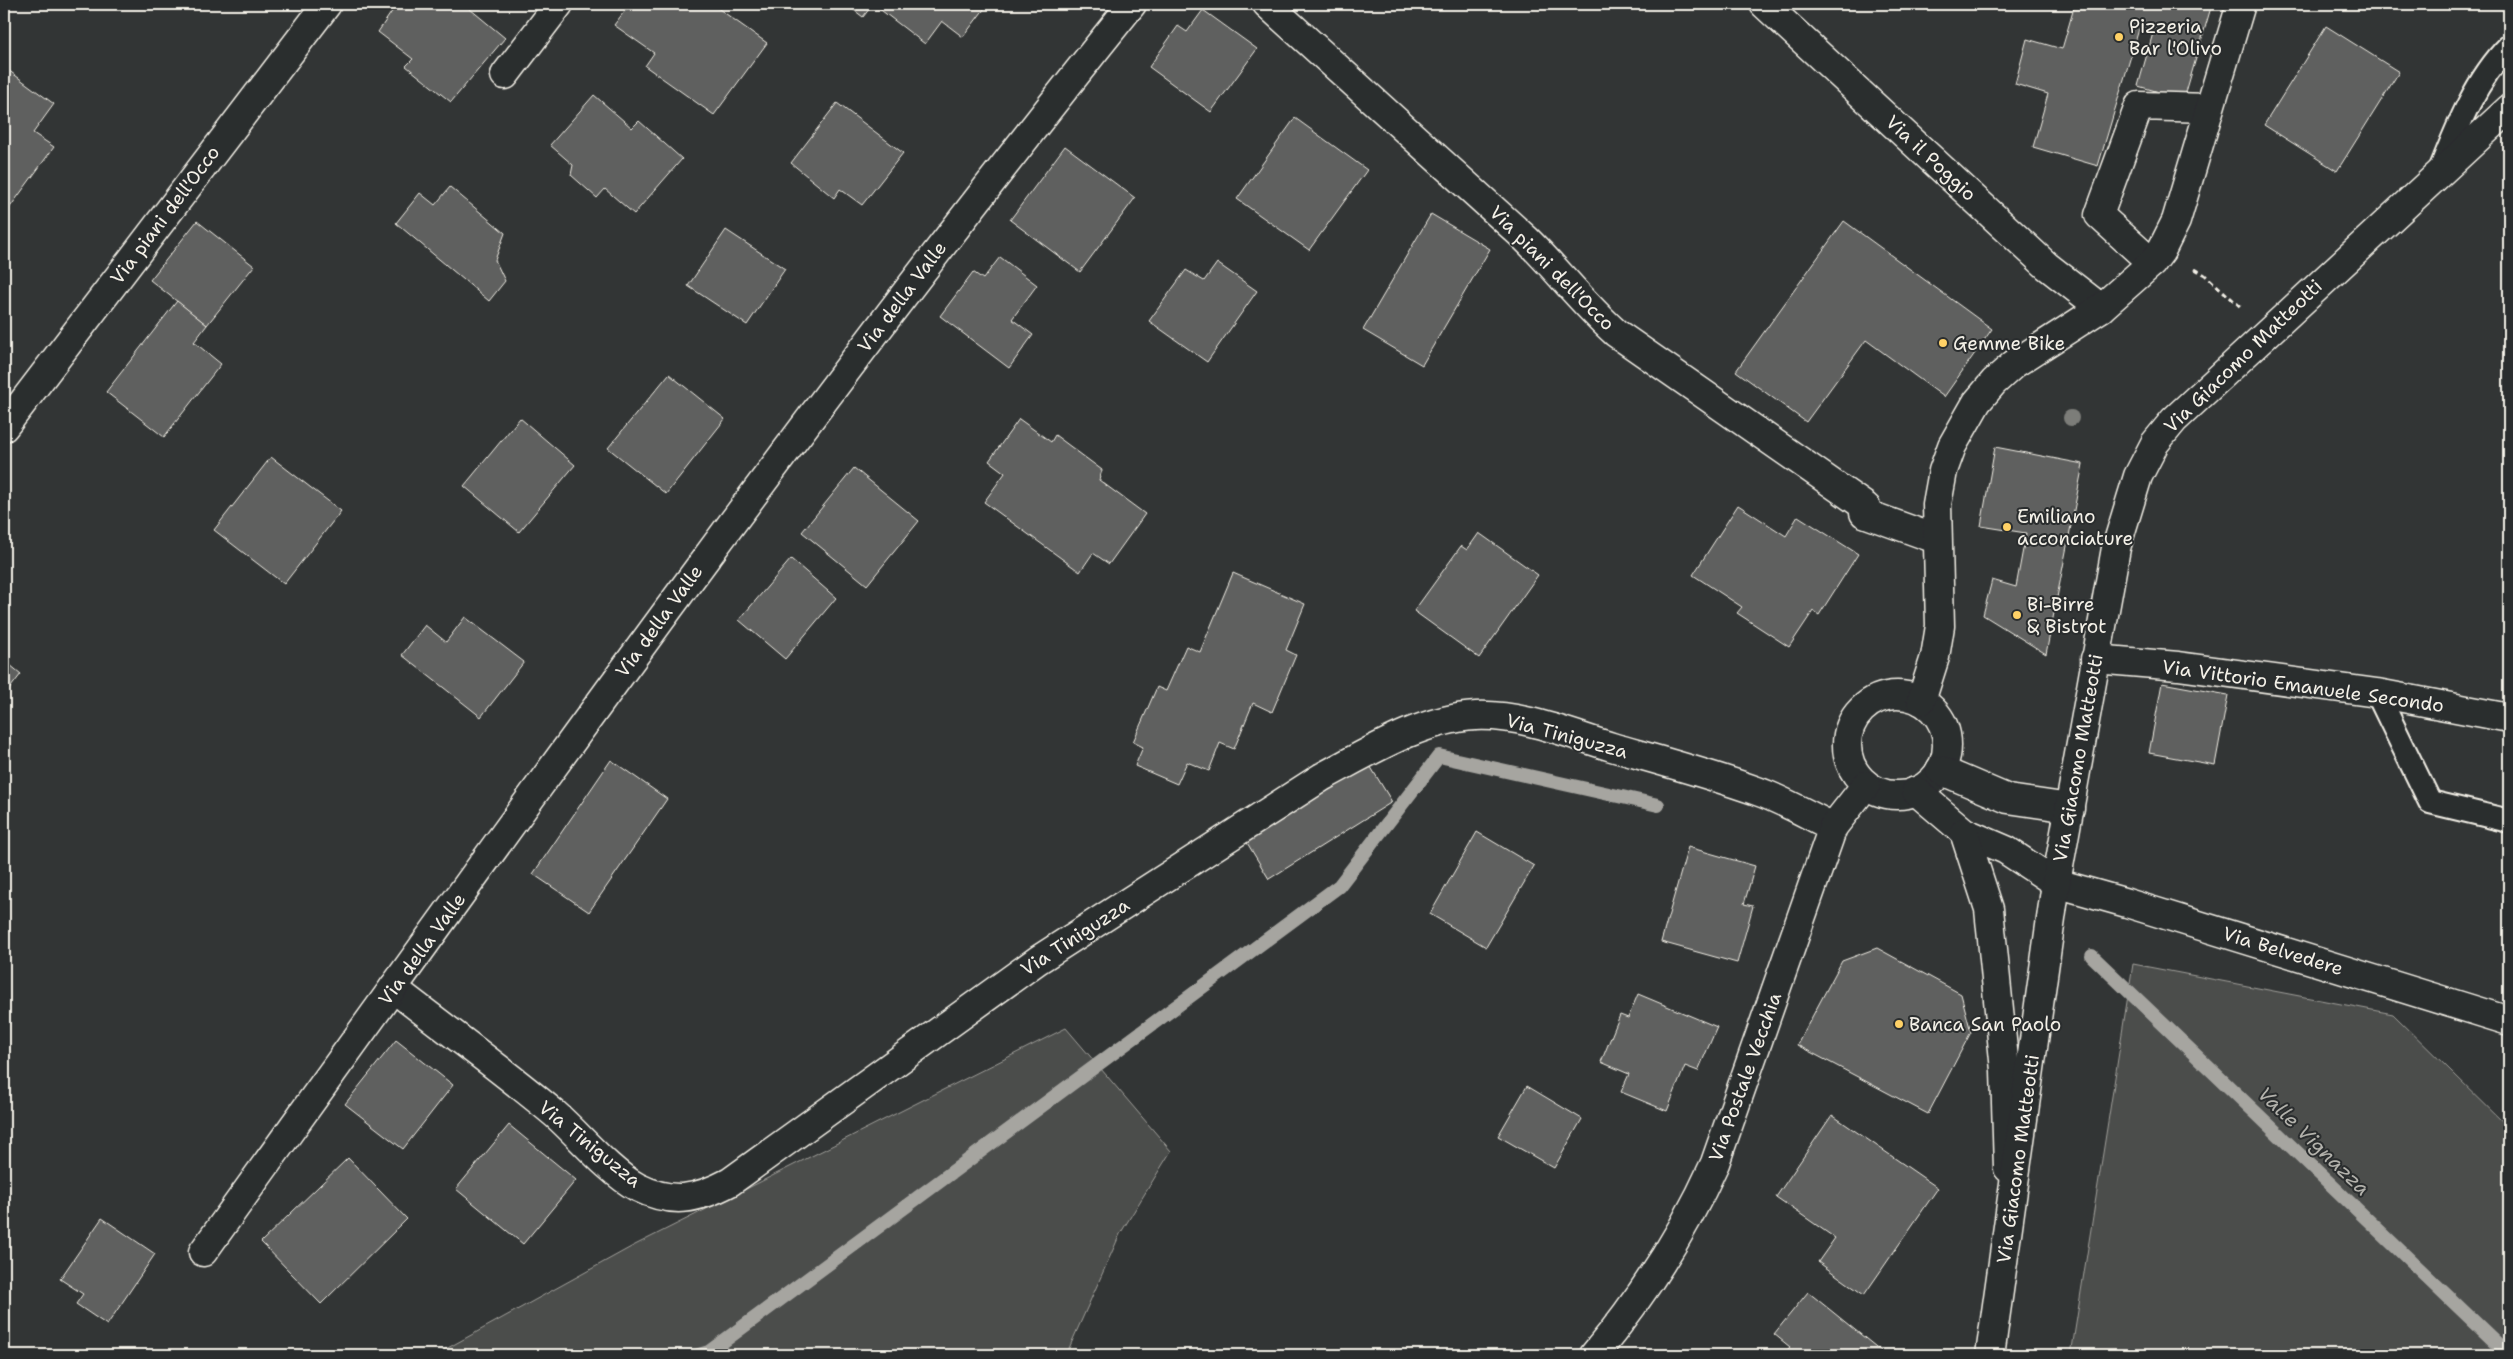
<svg xmlns="http://www.w3.org/2000/svg" width="2513" height="1359" font-family="'Shantell Sans',sans-serif">
  <rect width="100%" height="100%" fill="#323535"/>
  <filter id="ink" filterUnits="userSpaceOnUse"><feTurbulence type="fractalNoise" baseFrequency=".02" numOctaves="2"/><feDisplacementMap in="SourceGraphic" scale="10" xChannelSelector="R" yChannelSelector="G"/><feConvolveMatrix kernelMatrix="1 2 1 2 8 2 1 2 1" color-interpolation-filters="sRGB"/></filter>
  <g filter="url(#ink)">
    <g fill="#4b4d4c" stroke="#a09f9a">
      <polygon points="2133,964 2393,1014 2509,1128 2509,1355 2071,1355"/>
      <polygon points="1066,1028 1171,1151 1120,1234 1066,1355 435,1355 633,1246"/>
    </g>
    <g fill="none" stroke-linecap="round" stroke-linejoin="round">
      <g stroke="#a6a5a0" stroke-width="14">
        <polyline points="2092,956 2509,1355"/>
        <polyline points="699,1355 709,1352 1339,886 1439,756 1658,805"/>
      </g>
    </g>
    <g fill="#5f605f" stroke="#f4f1e8">
      <polygon points="397,4 464,4 505,38 451,102 406,66 413,59 378,32"/>
      <polygon points="630,4 712,4 767,43 714,115 645,66 654,53 614,25"/>
      <polygon points="846,4 873,4 863,17"/>
      <polygon points="873,4 988,4 963,37 942,21 925,44"/>
      <polygon points="2075,4 2212,4 2184,99 2138,86 2153,33 2139,29 2098,166 2033,147 2048,94 2015,84 2027,39 2062,49"/>
      <polygon points="1203,10 1257,49 1211,112 1149,67 1178,26 1187,32"/>
      <polygon points="2326,26 2399,72 2337,171 2264,125"/>
      <polygon points="4,67 54,104 33,133 54,147 5,214"/>
      <polygon points="594,95 632,128 639,121 682,159 634,214 605,189 597,198 571,175 573,165 550,145"/>
      <polygon points="837,103 903,153 862,205 840,189 834,198 791,163"/>
      <polygon points="1295,118 1367,170 1309,250 1237,199"/>
      <polygon points="1065,146 1135,198 1080,272 1010,220"/>
      <polygon points="450,187 505,233 495,260 505,281 489,301 396,223 420,193 435,205"/>
      <polygon points="1431,214 1490,249 1422,365 1363,330"/>
      <polygon points="197,221 254,266 207,325 150,280"/>
      <polygon points="1844,221 1992,329 1944,397 1866,340 1806,422 1736,371"/>
      <polygon points="726,230 785,269 747,325 688,286"/>
      <polygon points="1000,257 1037,285 1012,319 1033,335 1009,368 940,316 973,272 983,279"/>
      <polygon points="1217,263 1257,291 1207,362 1149,321 1186,270 1204,281"/>
      <polygon points="177,301 207,325 194,342 221,364 164,437 106,392"/>
      <polygon points="669,374 725,419 666,494 608,448"/>
      <polygon points="520,418 575,465 519,532 464,486"/>
      <polygon points="1019,419 1051,442 1055,435 1102,470 1099,480 1145,514 1109,564 1093,553 1080,572 984,502 1005,473 989,461"/>
      <polygon points="1995,447 2083,464 2046,654 1983,615 1992,580 2016,587 2026,533 1981,526"/>
      <polygon points="271,457 341,511 284,584 214,530"/>
      <polygon points="854,468 919,521 867,585 802,532"/>
      <polygon points="1738,505 1786,536 1798,516 1858,554 1819,615 1813,611 1789,647 1737,613 1742,607 1693,575"/>
      <polygon points="1479,533 1538,575 1479,658 1414,611 1461,546 1467,550"/>
      <polygon points="791,559 836,598 785,659 739,620"/>
      <polygon points="1233,573 1305,604 1286,650 1296,655 1272,712 1253,703 1234,749 1220,743 1209,771 1187,762 1177,784 1135,766 1143,747 1133,742 1157,687 1166,691 1186,646 1200,652"/>
      <polygon points="465,617 524,662 481,717 402,655 425,625 446,642"/>
      <polygon points="4,660 21,674 4,696"/>
      <polygon points="2162,683 2228,695 2215,765 2149,753"/>
      <polygon points="611,760 667,799 589,912 533,874"/>
      <polygon points="1369,764 1392,802 1269,879 1246,841"/>
      <polygon points="1477,832 1534,866 1486,947 1430,914"/>
      <polygon points="1688,847 1755,866 1744,904 1753,906 1737,963 1661,942"/>
      <polygon points="1877,948 1961,994 1971,1032 1928,1114 1797,1045 1842,961"/>
      <polygon points="1638,994 1717,1027 1698,1071 1685,1066 1667,1111 1621,1092 1629,1074 1601,1062 1620,1015 1628,1018"/>
      <polygon points="396,1040 453,1085 403,1149 345,1104"/>
      <polygon points="1527,1086 1582,1119 1554,1168 1498,1136"/>
      <polygon points="1832,1115 1938,1188 1864,1295 1818,1262 1835,1238 1776,1197"/>
      <polygon points="509,1125 576,1180 523,1244 456,1189"/>
      <polygon points="348,1158 407,1219 321,1304 261,1242"/>
      <polygon points="102,1218 155,1254 107,1325 76,1304 83,1294 60,1279"/>
      <polygon points="1808,1292 1886,1355 1783,1355 1790,1347 1774,1334"/>
    </g>
    <g fill="none" stroke-linecap="round" stroke-linejoin="round">
      <g stroke="#f4f1e8" stroke-width="26">
        <g id="service">
          <path d="M2439,173C2456,130 2475,80 2509,46"/>
          <polyline points="2377,693 2430,802 2509,821"/>
        </g>
      </g>
      <g stroke="#f4f1e8" stroke-width="31">
        <g id="minor">
          <path d="M1267,4L1526,239C1557,269 1583,304 1616,333L1866,507L1864,513L1936,539"/>
          <polyline points="1764,4 2047,266 2101,308"/>
          <polyline points="505,75 559,4"/>
          <polyline points="2152,263 2099,215 2139,106 2209,108"/>
          <polyline points="4,427 327,4"/>
          <polyline points="2095,659 2178,666 2377,693 2509,718"/>
          <circle cx="1897" cy="745" r="50"/>
          <polyline points="1921,701 1935,657 1940,626 1937,504 1943,471 1952,446 1977,402 1994,382 2014,364 2101,308 2152,263 2161,251 2176,221 2241,4"/>
          <polyline points="1940,770 2008,799 2070,808"/>
          <polyline points="1916,791 1964,832 2006,850 2056,883 2127,903 2509,1021"/>
          <polyline points="1964,832 1989,909 2005,1070 2008,1168"/>
          <path d="M393,988C447,1030 503,1070 555,1114C580,1136 608,1171 637,1187C673,1205 698,1199 730,1182L1038,960L1322,777C1369,752 1421,719 1476,716C1522,714 1569,734 1612,747C1661,761 1710,774 1757,791C1783,800 1808,815 1833,827"/>
          <path d="M203,1252C506,831 807,408 1132,4"/>
          <path d="M1594,1355C1644,1295 1683,1234 1715,1163L1833,827L1866,785"/>
        </g>
      </g>
      <g stroke="#f4f1e8" stroke-width="31">
        <polyline id="primary" points="1990,1355 2056,883 2116,548 2138,476 2155,443 2174,420 2509,109"/>
      </g>
      <polyline stroke="#f4f1e8" stroke-width="3" stroke-dasharray="5 4" stroke-linecap="butt" points="2195,269 2205,275 2242,308"/>
      <use href="#service" stroke="#2a2d2e" stroke-width="22"/>
      <use href="#minor" stroke="#2a2d2e" stroke-width="28"/>
      <use href="#primary" stroke="#2a2d2e" stroke-width="28"/>
    </g>
    <circle fill="#7c7d79" cx="2071" cy="418" r="8"/>
  </g>
  <g fill="#ffd166" stroke="#2a2d2e" stroke-width="2">
    <circle cx="2119" cy="37" r="5"/>
    <circle cx="1943" cy="343" r="5"/>
    <circle cx="2007" cy="527" r="5"/>
    <circle cx="2017" cy="615" r="5"/>
    <circle cx="1899" cy="1024" r="5"/>
  </g>
  <g text-anchor="middle" dominant-baseline="central" stroke-width="4" stroke-linejoin="round" paint-order="stroke">
    <g font-size="19" fill="#f4f1e8" stroke="#2a2d2e" text-anchor="start">
      <text x="2129" y="26">Pizzeria<tspan x="2129" dy="22">Bar l'Olivo</tspan></text>
      <text x="1953" y="343">Gemme Bike</text>
      <text x="2017" y="516">Emiliano<tspan x="2017" dy="22">acconciature</tspan></text>
      <text x="2027" y="604">Bi-Birre<tspan x="2027" dy="22">&amp; Bistrot</tspan></text>
      <text x="1909" y="1024">Banca San Paolo</text>
    </g>
    <g font-size="19" fill="#f4f1e8" stroke="#2a2d2e">
      <text transform="translate(1931 158) rotate(43)">Via il Poggio</text>
      <text transform="translate(165 215) rotate(-53)">Via piani dell'Occo</text>
      <text transform="translate(1552 268) rotate(45)">Via piani dell'Occo</text>
      <text transform="translate(902 297) rotate(-53)">Via della Valle</text>
      <text transform="translate(2243 356) rotate(-44)">Via Giacomo Matteotti</text>
      <text transform="translate(659 621) rotate(-54)">Via della Valle</text>
      <text transform="translate(2303 686) rotate(8)">Via Vittorio Emanuele Secondo</text>
      <text transform="translate(1567 736) rotate(15)">Via Tiniguzza</text>
      <text transform="translate(2078 758) rotate(-80)">Via Giacomo Matteotti</text>
      <text transform="translate(1075 937) rotate(-33)">Via Tiniguzza</text>
      <text transform="translate(422 949) rotate(-54)">Via della Valle</text>
      <text transform="translate(2283 951) rotate(17)">Via Belvedere</text>
      <text transform="translate(1745 1077) rotate(-70)">Via Postale Vecchia</text>
      <text transform="translate(590 1144) rotate(39)">Via Tiniguzza</text>
      <text transform="translate(2018 1159) rotate(-82)">Via Giacomo Matteotti</text>
    </g>
    <g font-size="20" font-style="italic" fill="#b3b2ac" stroke="#2a2d2e">
      <text transform="translate(2314 1141) rotate(44)">Valle Vignazza</text>
    </g>
  </g>
  <rect width="2513" height="1359" fill="none" stroke="#2a2d2e" stroke-width="20"/>
  <rect x="10" y="10" width="2493" height="1339" fill="none" stroke="#f4f1e8" stroke-width="2" filter="url(#ink)"/>
</svg>
